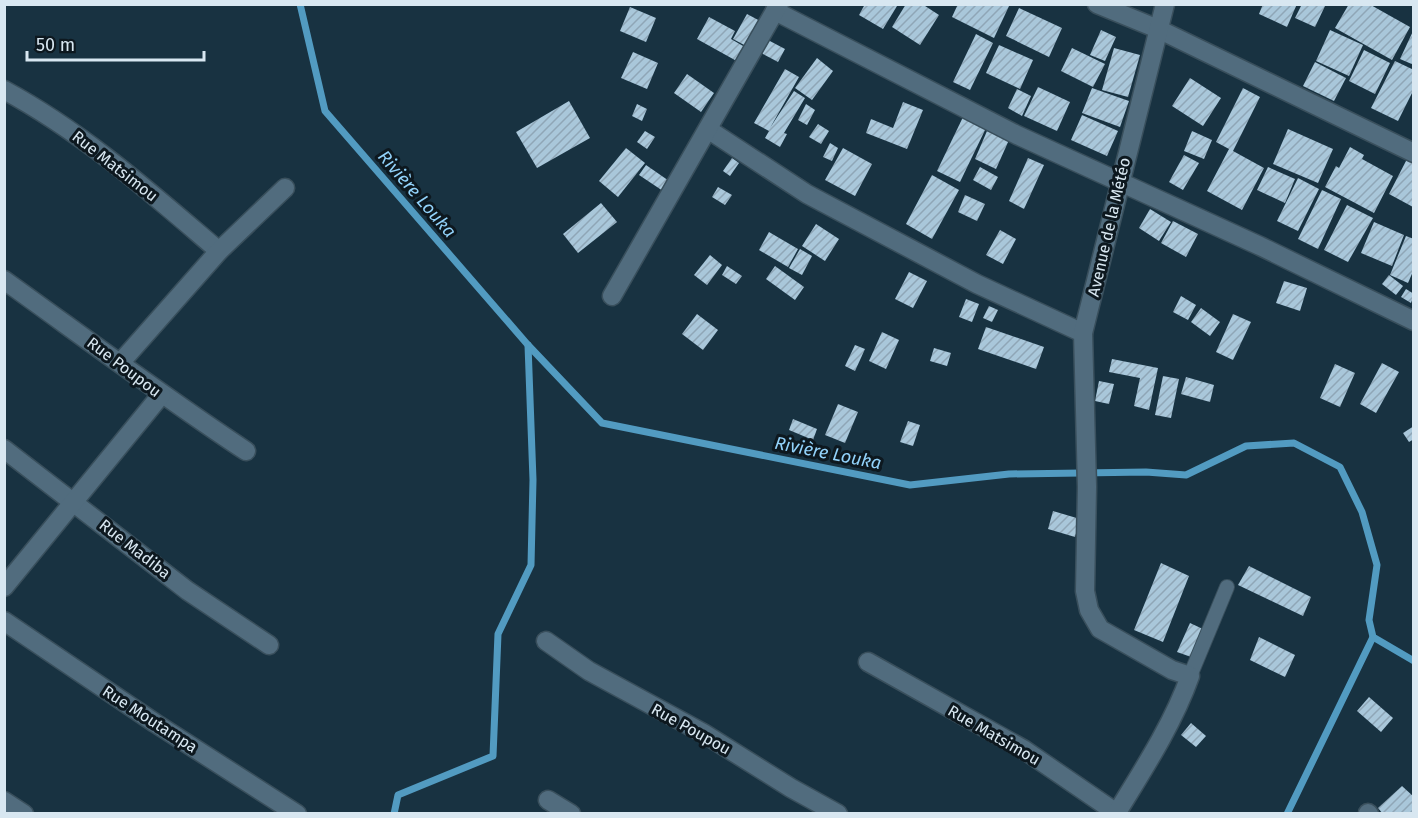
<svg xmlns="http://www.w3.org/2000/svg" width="1418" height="818" font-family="'Fira Sans',sans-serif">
  <defs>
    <pattern id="building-hatch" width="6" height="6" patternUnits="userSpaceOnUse" patternTransform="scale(1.5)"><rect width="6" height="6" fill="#a9c7da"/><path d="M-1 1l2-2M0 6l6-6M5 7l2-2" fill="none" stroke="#8fa6b6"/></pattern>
  </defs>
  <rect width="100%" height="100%" fill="#183241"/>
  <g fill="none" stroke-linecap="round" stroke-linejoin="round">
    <g stroke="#529bc1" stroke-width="7">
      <polyline points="300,4 325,111 528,345 602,423 910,485 1009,474 1146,472 1186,475 1246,446 1294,443 1340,467 1362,512 1377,565 1369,620 1373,637 1414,661"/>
      <polyline points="394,814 398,795 493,756 498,634 531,565 533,480 528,345"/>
      <polyline points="1287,814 1373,637"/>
    </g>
  </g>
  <g fill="url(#building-hatch)">
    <polygon points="865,4 895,4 897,6 883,29 859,15"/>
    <polygon points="906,4 922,4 939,15 920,45 892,27"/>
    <polygon points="958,4 1010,4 994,38 952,17"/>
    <polygon points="1263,4 1297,4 1287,27 1259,14"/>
    <polygon points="1302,4 1326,4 1315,27 1295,18"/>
    <polygon points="1349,4 1369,4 1410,27 1392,60 1335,28"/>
    <polygon points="630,7 656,18 646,42 620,31"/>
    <polygon points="1019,8 1062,28 1049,57 1006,36"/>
    <polygon points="747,14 762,22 748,47 733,39"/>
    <polygon points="709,17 735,31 731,39 750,50 742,64 697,39"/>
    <polygon points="1414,29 1414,65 1400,59"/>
    <polygon points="1101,30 1116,37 1105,61 1090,55"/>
    <polygon points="1330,30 1363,45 1349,76 1316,61"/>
    <polygon points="976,34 993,43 970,90 953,82"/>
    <polygon points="768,40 785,49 778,62 761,53"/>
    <polygon points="999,45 1033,60 1020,89 986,73"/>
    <polygon points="1072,48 1105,64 1093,87 1061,71"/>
    <polygon points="1114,48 1140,55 1128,97 1102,90"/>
    <polygon points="1364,50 1390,63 1375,94 1349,81"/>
    <polygon points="633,52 658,63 647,89 621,78"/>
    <polygon points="817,58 833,71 812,100 795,88"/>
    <polygon points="1395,61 1414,70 1414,89 1398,121 1371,108"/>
    <polygon points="1315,62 1346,78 1334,101 1303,86"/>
    <polygon points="785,69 799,77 770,128 794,91 805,98 784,133 787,134 780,147 765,138 769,131 754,123"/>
    <polygon points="687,74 714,93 701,112 674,93"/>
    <polygon points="1190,78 1221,98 1203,126 1172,106"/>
    <polygon points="1038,87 1070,102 1057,131 1024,116"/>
    <polygon points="1092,88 1129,101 1120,127 1082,113"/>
    <polygon points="1243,88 1260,97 1233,151 1264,168 1242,210 1207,191 1229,149 1216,142"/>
    <polygon points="1017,89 1031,96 1022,116 1008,108"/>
    <polygon points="569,101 590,138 537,168 516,132"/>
    <polygon points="903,102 923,110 907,149 866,133 871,119 893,128"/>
    <polygon points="637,104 647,109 642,121 632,116"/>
    <polygon points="806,104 815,110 807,125 798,120"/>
    <polygon points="964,115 987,126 960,182 937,171"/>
    <polygon points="1082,115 1118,131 1107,156 1071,140"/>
    <polygon points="818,124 829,131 821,144 809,137"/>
    <polygon points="1288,129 1333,149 1318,183 1273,164"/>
    <polygon points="645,131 655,137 647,149 637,142"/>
    <polygon points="987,131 1009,140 996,169 975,159"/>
    <polygon points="1192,131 1212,140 1204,159 1184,151"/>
    <polygon points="830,143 838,148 832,161 823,157"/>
    <polygon points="1350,147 1364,155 1362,159 1393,176 1374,213 1325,187 1336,166 1339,168"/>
    <polygon points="626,148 645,163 618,197 599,181"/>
    <polygon points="843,148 872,164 855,196 825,180"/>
    <polygon points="1184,155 1199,163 1183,190 1169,182"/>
    <polygon points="732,158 739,163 730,176 723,171"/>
    <polygon points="1028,158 1044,165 1024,209 1009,201"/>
    <polygon points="1407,159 1414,162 1413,207 1389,194"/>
    <polygon points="646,165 672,183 666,193 639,175"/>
    <polygon points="980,167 998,177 991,190 973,180"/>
    <polygon points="1268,167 1295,179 1285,203 1257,190"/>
    <polygon points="932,175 959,190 932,239 906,224"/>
    <polygon points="1298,178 1319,189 1298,231 1277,221"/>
    <polygon points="718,187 732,195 725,205 712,197"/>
    <polygon points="1322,190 1341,199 1318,249 1298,239"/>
    <polygon points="965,195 985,204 977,221 958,212"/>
    <polygon points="601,203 617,222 578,253 563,234"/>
    <polygon points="1347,205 1373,218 1348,262 1324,250"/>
    <polygon points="1150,209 1171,222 1159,241 1139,228"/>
    <polygon points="1173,221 1198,234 1186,257 1161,243"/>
    <polygon points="1374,222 1404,235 1392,266 1361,253"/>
    <polygon points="816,224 839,239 825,261 802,246"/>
    <polygon points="1000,230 1016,239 1003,264 986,255"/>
    <polygon points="769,232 798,249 788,267 759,250"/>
    <polygon points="1406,236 1414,239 1414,269 1408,283 1390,275"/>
    <polygon points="800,249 812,256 802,275 789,268"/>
    <polygon points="710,255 722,265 707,285 694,275"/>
    <polygon points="727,266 742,276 736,284 722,275"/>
    <polygon points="775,266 804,287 795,300 766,279"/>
    <polygon points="909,272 927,281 913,308 895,299"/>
    <polygon points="1389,275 1403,286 1396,295 1382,284"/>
    <polygon points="1284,281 1307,288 1300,311 1276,303"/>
    <polygon points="1406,289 1414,294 1411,303 1401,297"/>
    <polygon points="1181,296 1196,305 1188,320 1173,312"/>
    <polygon points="966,299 979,304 972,322 959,317"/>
    <polygon points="989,306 998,310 992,322 983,318"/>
    <polygon points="1201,308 1220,322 1210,336 1191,322"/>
    <polygon points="697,314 718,330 703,350 682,334"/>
    <polygon points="1233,314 1251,322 1233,360 1216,352"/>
    <polygon points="986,327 1044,347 1036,369 978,349"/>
    <polygon points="882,332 899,340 886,369 869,361"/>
    <polygon points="855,345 865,349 855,371 845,366"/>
    <polygon points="934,348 951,353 947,366 930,361"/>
    <polygon points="1112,359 1158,368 1149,410 1134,406 1140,378 1109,372"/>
    <polygon points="1382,363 1399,372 1376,413 1360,404"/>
    <polygon points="1335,364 1355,373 1340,407 1320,398"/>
    <polygon points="1163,376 1179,379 1171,418 1155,415"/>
    <polygon points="1186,377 1214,385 1210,402 1181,394"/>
    <polygon points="1099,381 1114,384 1109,404 1095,401"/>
    <polygon points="838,404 858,412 845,443 825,435"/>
    <polygon points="793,419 817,429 813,440 789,430"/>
    <polygon points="908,421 920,425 913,446 900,442"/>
    <polygon points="1414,426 1414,439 1409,442 1403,433"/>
    <polygon points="1053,511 1080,519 1075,537 1048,529"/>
    <polygon points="1161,563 1189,576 1163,642 1134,630"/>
    <polygon points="1249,566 1311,597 1303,616 1238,585"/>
    <polygon points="1190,623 1205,630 1194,658 1177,652"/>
    <polygon points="1259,637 1295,655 1285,677 1250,660"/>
    <polygon points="1369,697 1393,718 1381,732 1357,711"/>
    <polygon points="1191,723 1206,736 1196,747 1181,735"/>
    <polygon points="1402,786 1414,797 1414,814 1383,814 1378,808"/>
  </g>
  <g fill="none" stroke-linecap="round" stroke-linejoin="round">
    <g stroke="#394f5c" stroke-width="16">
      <polyline id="lane" points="1190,676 1227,587"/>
    </g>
    <g stroke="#394f5c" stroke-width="21">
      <g id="street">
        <polyline points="1097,4 1158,29 1414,153"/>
        <polyline points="775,11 1017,135 1260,246 1414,321"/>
        <path d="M4,90C84,133 151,193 219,251"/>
        <polyline points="709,130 807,194 977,284 1083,333"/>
        <path d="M4,280C85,338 164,397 246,451"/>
        <polyline points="612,296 779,4"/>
        <polyline points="121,362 219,251 285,188"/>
        <polyline points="4,449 188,591 269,645"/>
        <polyline points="4,587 161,395"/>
        <polyline points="4,621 155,723 297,814"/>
        <polyline points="546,641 589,671 703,733 791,788 838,814"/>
        <polyline points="868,662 1023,749 1118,814"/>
        <polyline points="548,800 571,814"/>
        <polyline points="4,801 24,814"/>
        <polyline points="1368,813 1369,814"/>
        <path d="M1116,814C1143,770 1173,724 1190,676L1172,670L1100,629L1089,610L1085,591L1087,487L1083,333L1165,4"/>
      </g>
    </g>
    <use href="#lane" stroke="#516c7e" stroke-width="14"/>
    <use href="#street" stroke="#516c7e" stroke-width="18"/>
  </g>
  <g text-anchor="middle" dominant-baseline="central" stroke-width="6" stroke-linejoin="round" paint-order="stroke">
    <g font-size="16" fill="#d8e7f1" stroke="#0d181f">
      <text transform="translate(115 166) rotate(38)">Rue Matsimou</text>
      <text transform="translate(1109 227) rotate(-77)">Avenue de la Météo</text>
      <text transform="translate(124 367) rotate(37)">Rue Poupou</text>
      <text transform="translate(135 549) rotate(38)">Rue Madiba</text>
      <text transform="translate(150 719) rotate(33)">Rue Moutampa</text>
      <text transform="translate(691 729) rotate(29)">Rue Poupou</text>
      <text transform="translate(994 735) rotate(30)">Rue Matsimou</text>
    </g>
    <g font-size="18" font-style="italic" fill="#92d2fa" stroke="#0d181f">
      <text transform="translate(417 194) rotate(49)">Rivière Louka</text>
      <text transform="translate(828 453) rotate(11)">Rivière Louka</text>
    </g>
  </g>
  <rect width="1418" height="818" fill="none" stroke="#d8e7f1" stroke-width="12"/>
  <path d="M27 51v9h177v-9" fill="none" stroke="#d8e7f1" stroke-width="3"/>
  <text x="36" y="51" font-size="18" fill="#d8e7f1" stroke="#0d181f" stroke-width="4.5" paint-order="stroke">50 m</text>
</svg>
